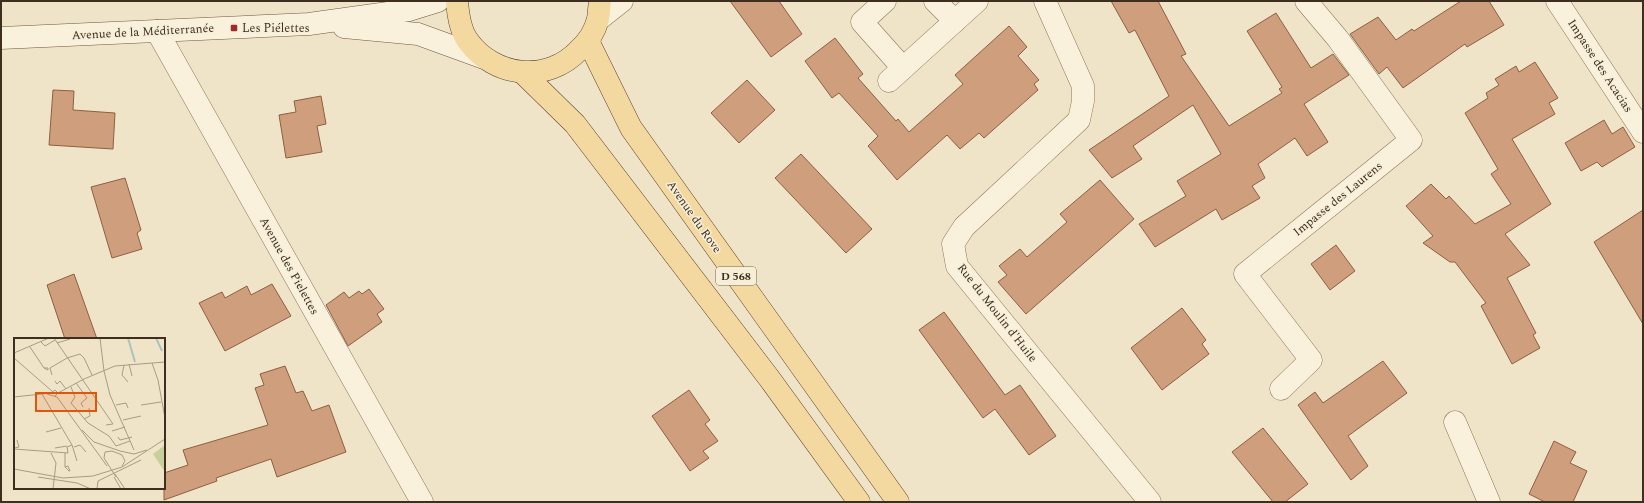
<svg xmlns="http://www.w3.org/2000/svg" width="1644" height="503" font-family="Spectral,serif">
  <rect width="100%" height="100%" fill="#f0e4c8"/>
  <g fill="#cf9f7d" stroke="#8d5f41">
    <polygon points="730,1 779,1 802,34 771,57"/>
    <polygon points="1111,1 1158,1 1186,54 1181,56 1229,126 1282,93 1279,89 1282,87 1247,31 1276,13 1311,68 1333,54 1349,75 1304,104 1328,142 1307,156 1295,138 1258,164 1265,178 1252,186 1260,198 1222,220 1216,209 1155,247 1139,224 1186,196 1177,181 1221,154 1193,105 1133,146 1142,159 1112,178 1089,150 1169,96 1135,30 1129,33"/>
    <polygon points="1461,1 1489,1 1504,25 1467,47 1465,44 1403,88 1387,67 1379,74 1350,34 1378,17 1396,40 1412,29 1414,31"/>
    <polygon points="1009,26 1027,47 1018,56 1039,80 1034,84 1038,90 984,138 979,133 960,149 947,135 897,180 868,146 878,136 839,93 832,98 805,61 835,38 863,74 858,78 896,121 898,119 909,132 963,84 955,75"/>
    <polygon points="1535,62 1558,98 1549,103 1555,114 1512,139 1551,204 1505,234 1530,265 1507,278 1536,333 1533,335 1540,348 1512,364 1481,306 1486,303 1455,262 1450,262 1423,243 1433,236 1406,206 1431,184 1446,199 1449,196 1475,224 1511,204 1491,174 1498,169 1465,113 1488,98 1486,93 1499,85 1495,79 1516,66 1519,72"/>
    <polygon points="747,80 775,110 739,143 711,113"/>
    <polygon points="53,90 74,91 73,110 115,113 113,149 49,145"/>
    <polygon points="321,96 326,124 317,126 322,152 286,158 279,115 296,112 294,101"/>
    <polygon points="1604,120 1612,134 1623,127 1635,147 1602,167 1597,162 1581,171 1565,143"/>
    <polygon points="801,154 872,229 846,253 775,178"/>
    <polygon points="125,178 141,230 137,233 142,249 112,258 91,187"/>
    <polygon points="1100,180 1134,219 1026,314 998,282 1007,275 999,266 1020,249 1027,257 1067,222 1060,214"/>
    <polygon points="1643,210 1643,324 1594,242"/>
    <polygon points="1336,245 1355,271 1330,290 1311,264"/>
    <polygon points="74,274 97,339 65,339 47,285"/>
    <polygon points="272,284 291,316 225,351 199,303 222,292 225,298 247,286 251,295"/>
    <polygon points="369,289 384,309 377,314 382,322 348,346 326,305 344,292 349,298 359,291 362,294"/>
    <polygon points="1182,308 1206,340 1202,344 1209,354 1162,390 1131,348"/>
    <polygon points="944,312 1005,395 1020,385 1056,436 1029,455 995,409 983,418 919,330"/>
    <polygon points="1383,361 1407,393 1348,436 1368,466 1351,480 1298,405 1315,392 1323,403"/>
    <polygon points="285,366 296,393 303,391 312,411 329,405 346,452 277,477 271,459 216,478 217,481 164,500 164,473 188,465 183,450 268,425 255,388 264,385 260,374"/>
    <polygon points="689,390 710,420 705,424 718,441 703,451 709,458 690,471 652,416"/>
    <polygon points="1263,428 1308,484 1285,502 1273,502 1232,452"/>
    <polygon points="1554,441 1576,452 1570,463 1587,471 1573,502 1545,502 1529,494"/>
  </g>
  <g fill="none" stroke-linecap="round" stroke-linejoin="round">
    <g stroke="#8d765c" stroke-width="23">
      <g id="minor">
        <polyline points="885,1 862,22 903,68"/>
        <polyline points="935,1 955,21"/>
        <polyline points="1045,1 1083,86 1083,101 1079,120 964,227 953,244 957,266 1150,502"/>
        <polyline points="1557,1 1643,132"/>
        <polyline points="157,31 422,502"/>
        <polyline points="889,81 977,1"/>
        <polyline points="1281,389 1311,360 1245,274 1411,140 1338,39 1306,1"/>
        <polyline points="1455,422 1489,502"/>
      </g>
    </g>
    <g stroke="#8d765c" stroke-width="23">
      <polyline id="tertiary" points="598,20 622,1"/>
    </g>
    <g stroke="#6f573f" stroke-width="23">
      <g id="secondary">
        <polyline points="344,27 418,34 484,58"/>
        <polyline points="1,38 309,24 409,10 438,1"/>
      </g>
    </g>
    <g stroke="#5b4430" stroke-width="23">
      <g id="primary">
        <path d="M457,1C458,15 460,30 468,41C495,78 548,83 579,50C588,42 595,31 598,19C599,13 599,7 600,1"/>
        <polyline points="588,41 631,128 898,502"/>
        <polyline points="523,73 575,124 769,378 859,502"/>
      </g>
    </g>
    <use href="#minor" stroke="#faf1dc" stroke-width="22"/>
    <use href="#tertiary" stroke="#faf1dc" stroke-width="22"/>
    <use href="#secondary" stroke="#faf1dc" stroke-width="22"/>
    <use href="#primary" stroke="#f3d9a0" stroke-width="22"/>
  </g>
  <rect fill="#9e2a2b" stroke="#f7eed8" stroke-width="1.5" x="230" y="24" width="8" height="8" rx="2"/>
  <g text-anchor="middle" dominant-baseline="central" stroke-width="3" stroke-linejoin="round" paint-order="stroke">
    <rect fill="#f7eed8" stroke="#756857" stroke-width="1" x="716" y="267" width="40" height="18" rx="3"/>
    <g font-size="11" font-weight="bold" fill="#3d2e20">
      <text x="736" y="276">D 568</text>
    </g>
    <g font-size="12" fill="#3d2e20" stroke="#f7eed8" text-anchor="start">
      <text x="242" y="28">Les Piélettes</text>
    </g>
    <g font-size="12" fill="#3d2e20" stroke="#f7eed8">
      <text transform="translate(143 32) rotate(-3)">Avenue de la Méditerranée</text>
      <text transform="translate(1600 66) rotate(57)">Impasse des Acacias</text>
      <text transform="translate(1338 199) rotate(-39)">Impasse des Laurens</text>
      <text transform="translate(694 217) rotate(55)">Avenue du Rove</text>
      <text transform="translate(289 266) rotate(61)">Avenue des Pielettes</text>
      <text transform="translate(997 313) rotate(52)">Rue du Moulin d'Huile</text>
    </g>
  </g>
  <g transform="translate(14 338)">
    <rect width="151" height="151" fill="#f0e4c8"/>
    <path d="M151,107V134L139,116Z" fill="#c9cf9b"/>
    <path fill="none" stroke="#a9c4bc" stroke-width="2" d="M114,0L121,24M142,0L148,13"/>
    <path fill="none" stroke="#a89b85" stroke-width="1" d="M40,0L99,86L92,87M86,0L90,33L96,57L120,112M27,4L31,8L41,2M43,5L56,1M16,9L30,30H34V32L30,30M0,15L35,0M0,20L39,54M138,25L144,42L151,80M115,26L118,38M110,27L108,37L114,44M38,37L36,30L53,20L66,16L70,20L78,37M41,43L43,46L46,43L52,51M62,45L73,60L67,65L69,69M57,49L61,59L57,65L74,85L95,98L102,108L116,103M44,55L70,41L101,28L151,24M33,56L43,59L93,128M0,59L37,55L41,52L44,55L41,58M102,67L112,65L114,70M127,67L147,64M70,81L76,78L75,70M109,82L127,78M68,92L80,104L106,113L120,116L133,112M98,93L111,89M32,94L47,90M104,99L106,102L118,99M58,107L63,123M60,109L66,107L72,114M0,110L5,109L3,102M41,110L53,108M0,111L54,115L53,109L58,107L28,56M37,115L42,125L39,151M51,129L54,128L56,133H55L51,129V115M0,131L49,140L79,138L108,129L151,101M101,136L111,151M24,139L63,145L77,151M100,139L107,151M102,139L90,120L91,114L98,113L108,117L111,123L108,128M83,151L84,143L127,122"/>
    <path fill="#df570d" fill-opacity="0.15" stroke="#df570d" stroke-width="2" d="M22,55H82V73H22Z"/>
    <rect width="151" height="151" fill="none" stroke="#3d2e20" stroke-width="2"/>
  </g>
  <rect width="1644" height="503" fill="none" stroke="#3d2e20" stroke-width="4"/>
</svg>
